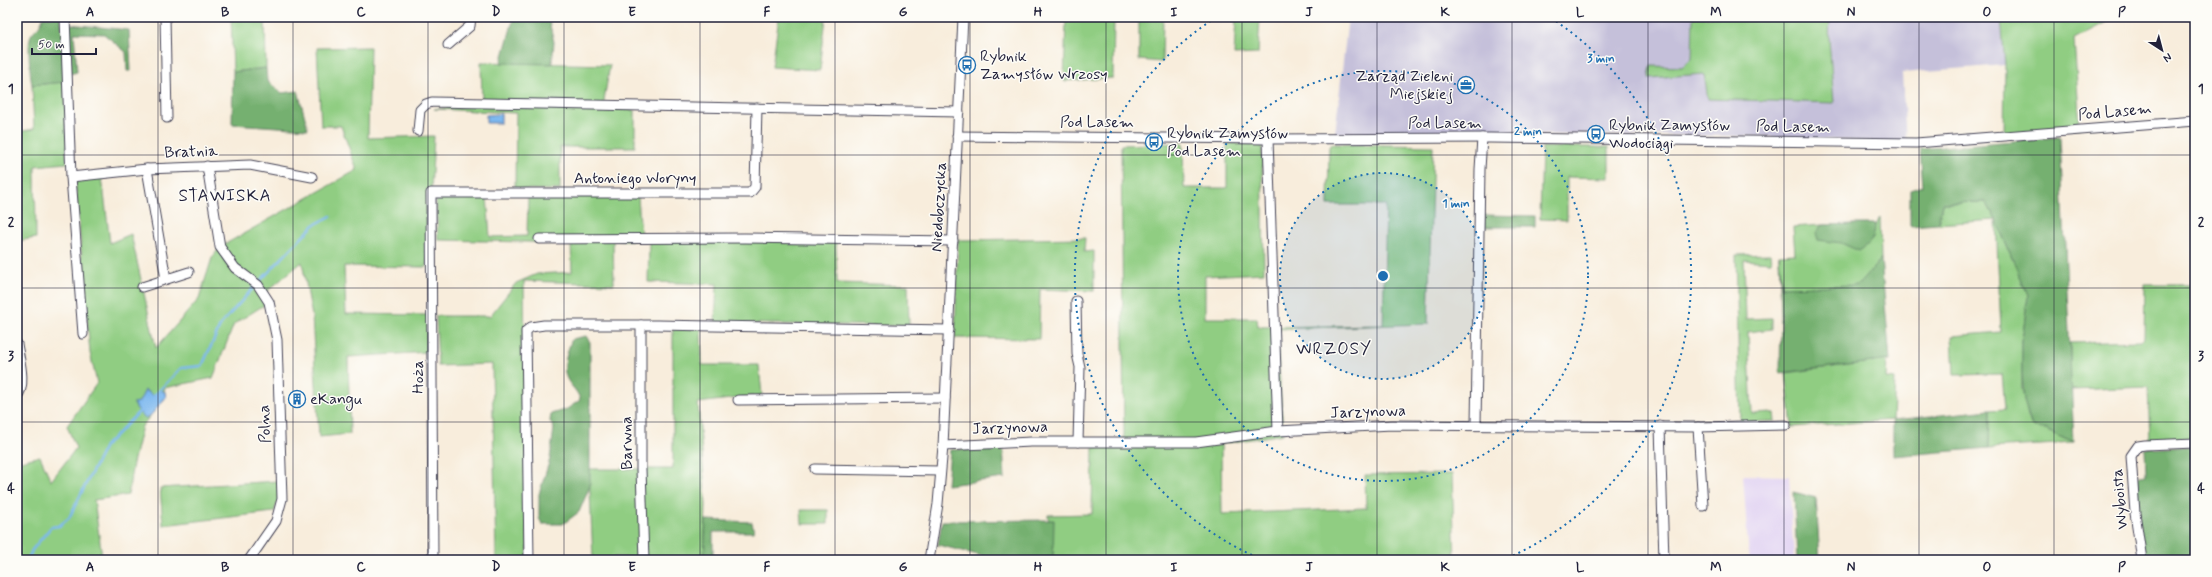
<svg xmlns="http://www.w3.org/2000/svg" width="2212" height="577" font-family="Mynerve,sans-serif">
  <rect width="100%" height="100%" fill="#fdfcf7"/>
  <filter id="ink" filterUnits="userSpaceOnUse"><feTurbulence type="fractalNoise" baseFrequency=".025" numOctaves="2"/><feDisplacementMap in="SourceGraphic" scale="8" xChannelSelector="R" yChannelSelector="G"/><feConvolveMatrix kernelMatrix="1 2 1 2 8 2 1 2 1" color-interpolation-filters="sRGB"/></filter>
  <filter id="wash" filterUnits="userSpaceOnUse"><feTurbulence type="fractalNoise" baseFrequency=".012" numOctaves="4" result="noise"/><feDisplacementMap in="SourceGraphic" scale="16" xChannelSelector="R" yChannelSelector="G"/><feGaussianBlur stdDeviation="0.9" result="paint"/><feColorMatrix in="noise" values="0 0 0 0 0 0 0 0 0 0 0 0 0 0 0 0 0 1.4 0 .05"/><feComposite in="paint" operator="in"/></filter>
  <g filter="url(#wash)">
    <rect width="100%" height="100%" fill="#f8eddc"/>
    <polygon fill="#e2d4f3" points="1743,475 1789,476 1794,560 1749,560"/>
    <polygon fill="#c5c0da" points="1348,17 2001,17 2005,65 1902,73 1906,143 1749,136 1335,133"/>
    <g fill="#90cd82" stroke="#59785e">
      <polygon points="231,17 265,17 266,68 233,72"/>
      <polygon points="779,17 826,17 820,70 772,67"/>
      <polygon points="1066,17 1114,17 1113,78 1064,81"/>
      <polygon points="1139,17 1163,17 1162,62 1139,60"/>
      <polygon points="1236,17 1260,17 1258,54 1234,55"/>
      <polygon points="1693,17 1830,17 1829,39 1834,103 1708,99 1704,74 1649,78 1651,66 1682,67 1692,58"/>
      <polygon points="2001,17 2116,17 2074,39 2080,128 2004,134 2005,65"/>
      <polygon points="370,47 368,138 434,136 427,267 344,266 346,314 429,315 429,352 348,357 350,434 319,437 312,316 302,262 265,293 269,302 234,324 213,378 164,388 166,397 142,426 133,463 128,495 94,500 102,556 76,560 17,560 17,462 40,456 51,481 76,448 67,426 97,383 90,353 75,179 102,177 110,243 131,234 156,348 199,299 212,258 220,247 357,170 341,126 321,126 317,48"/>
      <polygon points="481,62 610,65 604,100 605,109 635,110 635,147 560,147 560,190 515,189 516,113 434,109 482,104"/>
      <polygon points="65,82 67,163 35,166 36,238 17,241 17,132 34,129 32,85"/>
      <polygon points="1183,143 1184,188 1227,188 1227,143 1262,144 1264,273 1205,276 1205,318 1257,318 1258,327 1383,325 1386,205 1328,205 1329,147 1331,144 1433,146 1428,324 1277,329 1283,434 1221,444 1222,514 1366,508 1365,475 1452,474 1455,560 1048,560 1051,557 1048,515 1092,514 1093,448 1124,438 1121,145"/>
      <polygon points="1542,147 1609,147 1609,178 1567,177 1567,220 1540,219"/>
      <polygon points="487,196 490,237 527,236 528,196 638,197 641,236 836,241 837,283 908,285 909,326 715,323 717,284 648,282 649,241 613,240 614,284 524,281 528,560 496,560 492,364 438,366 436,316 490,316 516,283 537,274 572,272 571,243 438,240 436,197"/>
      <polygon points="1986,202 1996,220 2028,296 2022,340 2022,388 2028,416 2032,427 2045,430 2074,443 1989,448 1990,410 2005,409 2002,374 1954,375 1952,336 2001,332 1996,220 1938,224 1942,203"/>
      <polygon points="1880,217 1881,259 1857,288 1781,287 1779,255 1795,254 1793,227 1822,225 1875,228"/>
      <polygon points="1085,238 1084,252 1094,251 1094,291 1040,289 1039,339 955,338 958,240"/>
      <polygon points="1770,254 1771,262 1744,260 1746,319 1772,318 1772,329 1748,332 1752,414 1774,413 1775,421 1740,422 1736,255"/>
      <polygon points="2145,285 2193,285 2195,439 2150,441 2148,387 2070,390 2070,343 2141,341 2144,338"/>
      <polygon points="673,327 701,329 702,365 759,365 762,395 698,403 706,505 704,560 642,560 641,558 614,557 614,560 593,560 589,469 673,469"/>
      <polygon points="1887,360 1886,378 1895,379 1893,420 1792,427 1786,373"/>
      <polygon points="279,481 279,499 274,512 163,525 160,488"/>
      <polygon points="801,510 828,510 828,524 802,524"/>
    </g>
    <g fill="#74b070" stroke="#4b6956">
      <path d="M43,17H61L65,82L32,85C30,75 27,43 31,35C36,27 40,28 43,17Z"/>
      <polygon points="514,17 548,17 554,42 552,64 501,63"/>
      <polygon points="69,24 129,30 131,71 127,71 126,52 104,34 74,33 77,72 70,74"/>
      <polygon points="266,68 267,81 282,93 298,91 308,129 232,124 233,72"/>
      <polygon points="2060,137 2074,443 2045,430 2032,427 2024,401 2022,373 2022,340 2028,296 1996,220 1986,202 1942,203 1938,224 1910,226 1910,190 1923,186 1920,149"/>
      <polygon points="1484,215 1535,216 1535,227 1484,227"/>
      <path d="M1857,224H1875C1875,239 1870,244 1859,251L1841,243L1818,240L1816,233L1822,225Z"/>
      <polygon points="1779,255 1781,287 1858,285 1881,259 1890,360 1780,373 1781,315"/>
      <path d="M586,336L590,342V486L579,512L563,524H542L539,518V494L550,459L554,428L550,421L551,414L567,409L580,400C578,391 571,387 567,379C561,368 568,349 572,339Z"/>
      <polygon points="1990,410 1989,448 1893,456 1893,420"/>
      <polygon points="2195,446 2195,560 2144,560 2135,477 2146,475 2145,449"/>
      <polygon points="1003,447 1005,478 947,485 950,450"/>
      <polygon points="1794,492 1816,498 1820,560 1797,560"/>
      <polygon points="706,520 752,522 754,532 713,532 713,556 704,557"/>
      <polygon points="1054,520 1053,560 987,560 986,557 938,545 942,521"/>
    </g>
    <g fill="#7db8ef" stroke="#506d95">
      <polygon points="501,114 501,123 486,123 486,115"/>
      <polygon points="145,390 154,396 161,390 165,392 166,397 151,415 146,418 142,416 133,403 139,402"/>
    </g>
    <g fill="none" stroke-linecap="round" stroke-linejoin="round">
      <g stroke="#7db8ef" stroke-width="2.5">
        <polyline points="258,283 314,225 331,216"/>
        <polyline points="152,398 181,368 202,366 221,324 255,286"/>
        <polyline points="28,560 32,550 51,527 59,526 69,518 105,446 141,410"/>
      </g>
    </g>
  </g>
  <g filter="url(#ink)">
    <g fill="none" stroke-linecap="round" stroke-linejoin="round">
      <g stroke="#424053" stroke-width="11">
        <g id="street">
          <polyline points="65,17 71,177 83,334"/>
          <polyline points="165,17 167,118"/>
          <polyline points="448,45 470,26 471,17"/>
          <polyline points="418,131 420,110 426,104 432,102 959,112"/>
          <polyline points="957,136 1268,139 1490,138 1916,143 2195,121"/>
          <polyline points="1268,139 1278,431"/>
          <polyline points="207,166 220,247 235,268 258,285 269,302 277,340 282,499 276,521 249,560"/>
          <polyline points="147,169 166,279"/>
          <polyline points="71,177 147,169 250,165 312,177"/>
          <polyline points="539,239 745,238 953,241"/>
          <polyline points="142,287 189,272"/>
          <polyline points="1076,301 1077,354 1080,367 1078,442"/>
          <polyline points="641,325 641,469 644,560"/>
          <path d="M17,344C19,357 27,387 17,396"/>
          <polyline points="738,400 945,398"/>
          <polyline points="1476,425 1480,169 1482,138"/>
          <polyline points="1660,426 1664,560"/>
          <polyline points="1698,427 1703,506"/>
          <polyline points="943,446 1031,442 1196,442 1278,431 1392,425 1698,427 1786,425"/>
          <polyline points="815,469 940,471"/>
          <polyline points="433,560 431,193 750,193 755,187 757,108"/>
          <polyline points="529,560 526,331 531,327 544,325 657,325 949,330"/>
          <polyline points="929,560 938,504 943,446 963,17"/>
          <polyline points="2142,560 2135,513 2131,456 2138,446 2145,445 2195,443"/>
        </g>
      </g>
      <use href="#street" stroke="#fff" stroke-width="9"/>
    </g>
  </g>
  <path fill="none" stroke="#22223b" stroke-width="1" stroke-opacity="0.55" d="M158,17V560M293,17V560M428,17V560M564,17V560M700,17V560M835,17V560M970,17V560M1106,17V560M1242,17V560M1377,17V560M1512,17V560M1648,17V560M1784,17V560M1919,17V560M2054,17V560M17,155H2195M17,288H2195M17,422H2195"/>
  <circle cx="1383" cy="276" r="103" fill="#1f6fb2" fill-opacity=".12"/>
  <g fill="none" stroke="#1f6fb2" stroke-width="2" stroke-dasharray="2 4">
    <circle cx="1383" cy="276" r="103"/>
    <circle cx="1383" cy="276" r="205"/>
    <path d="M1263 560A308 308 0 0 1 1215 18M1551 18A308 308 0 0 1 1503 560"/>
  </g>
  <defs>
    <g id="bus-ring" transform="scale(0.9)"><circle r="9.5" fill="#fdfcf7" stroke="#1f6fb2" stroke-width="1.5"/><path d="M-5-6H5V4H4V6H2V4H-2V6H-4V4H-5ZM-3.5-4V0h7V-4ZM-3.5 1.2v1.5H-2V1.2ZM2 1.2v1.5H3.5V1.2Z" fill="#1f6fb2"/></g>
    <g id="office-ring" transform="scale(0.9)"><circle r="9.5" fill="#fdfcf7" stroke="#1f6fb2" stroke-width="1.5"/><path d="M-6-3h4V-5.5h4V-3h4V5H-6ZM-1-4.5V-3h2v-1.5ZM-6 0V1H6V0Z" fill="#1f6fb2"/></g>
    <g id="building-ring" transform="scale(0.9)"><circle r="9.5" fill="#fdfcf7" stroke="#1f6fb2" stroke-width="1.5"/><path d="M-4-6H4V6H1V3H-1V6H-4ZM-2.5-4.3h1.7v1.8h-1.7ZM.8-4.3h1.7v1.8H.8ZM-2.5-1h1.7V.8h-1.7ZM.8-1h1.7V.8H.8Z" fill="#1f6fb2"/></g>
  </defs>
  <g fill-rule="evenodd">
    <use href="#bus-ring" x="967" y="65"/>
    <use href="#office-ring" x="1466" y="85"/>
    <use href="#bus-ring" x="1596" y="134"/>
    <use href="#bus-ring" x="1154" y="142"/>
    <use href="#building-ring" x="297" y="399"/>
  </g>
  <g text-anchor="middle" dominant-baseline="central" stroke-width="3" stroke-linejoin="round" paint-order="stroke">
    <g font-size="16" fill="#22223b" stroke="#fdfcf7" text-anchor="start">
      <text x="980" y="56">Rybnik<tspan x="980" dy="18">Zamysłów Wrzosy</tspan></text>
      <text x="1453" y="76" text-anchor="end">Zarząd Zieleni<tspan x="1453" dy="18">Miejskiej</tspan></text>
      <text x="1609" y="125">Rybnik Zamysłów<tspan x="1609" dy="18">Wodociągi</tspan></text>
      <text x="1167" y="133">Rybnik Zamysłów<tspan x="1167" dy="18">Pod Lasem</tspan></text>
      <text x="310" y="399">eKangu</text>
    </g>
    <g font-size="16" fill="#22223b" stroke="#fdfcf7">
      <text transform="translate(2115 112) rotate(-5)">Pod Lasem</text>
      <text x="1097" y="122">Pod Lasem</text>
      <text x="1445" y="123">Pod Lasem</text>
      <text transform="translate(1793 127) rotate(1)">Pod Lasem</text>
      <text transform="translate(191 152) rotate(-2)">Bratnia</text>
      <text x="635" y="178">Antoniego Woryny</text>
      <text transform="translate(939 207) rotate(-87)">Niedobczycka</text>
      <text transform="translate(418 377) rotate(-90)">Hoża</text>
      <text transform="translate(1368 412) rotate(-2)">Jarzynowa</text>
      <text transform="translate(265 424) rotate(-92)">Polna</text>
      <text transform="translate(1010 428) rotate(-2)">Jarzynowa</text>
      <text transform="translate(627 443) rotate(-91)">Barwna</text>
      <text transform="translate(2120 499) rotate(-95)">Wyboista</text>
    </g>
    <g font-size="17" letter-spacing="1" fill="#22223b" stroke="#fdfcf7">
      <text x="225" y="196">STAWISKA</text>
      <text x="1334" y="349">WRZOSY</text>
    </g>
  </g>
  <circle cx="1383" cy="276" r="6" fill="#1f6fb2" stroke="#fdfcf7" stroke-width="2"/>
  <g font-size="12" text-anchor="middle" font-weight="bold" fill="#1f6fb2" stroke="#fdfcf7" stroke-width="3" stroke-linejoin="round" paint-order="stroke">
    <text x="1601" y="62">3 min</text>
    <text x="1528" y="135">2 min</text>
    <text x="1456" y="207">1 min</text>
  </g>
  <rect width="2212" height="577" fill="none" stroke="#fdfcf7" stroke-width="44"/>
  <g transform="translate(2162 50) rotate(144)" stroke="#fdfcf7" stroke-width="3" paint-order="stroke">
  <path d="M0-3L7 15L0 10L-7 15Z" fill="#22223b"/>
  <text y="-6" font-size="11" font-weight="bold" text-anchor="middle" fill="#22223b">N</text>
  </g>
  <path d="M32 48v6h64v-6" fill="none" stroke="#22223b" stroke-width="2"/>
  <text x="38" y="48" font-size="12" fill="#22223b" stroke="#fdfcf7" stroke-width="3" paint-order="stroke">50 m</text>
  <rect x="22" y="22" width="2168" height="533" fill="none" stroke="#22223b" stroke-width="1.5"/>
  <g font-size="13" text-anchor="middle" font-weight="bold" fill="#22223b">
    <text x="90" y="16">A</text>
    <text x="225" y="16">B</text>
    <text x="361" y="16">C</text>
    <text x="496" y="16">D</text>
    <text x="632" y="16">E</text>
    <text x="767" y="16">F</text>
    <text x="903" y="16">G</text>
    <text x="1038" y="16">H</text>
    <text x="1174" y="16">I</text>
    <text x="1309" y="16">J</text>
    <text x="1445" y="16">K</text>
    <text x="1580" y="16">L</text>
    <text x="1716" y="16">M</text>
    <text x="1851" y="16">N</text>
    <text x="1987" y="16">O</text>
    <text x="2122" y="16">P</text>
    <text x="11" y="93">1</text>
    <text x="2201" y="93">1</text>
    <text x="11" y="226">2</text>
    <text x="2201" y="226">2</text>
    <text x="11" y="360">3</text>
    <text x="2201" y="360">3</text>
    <text x="11" y="493">4</text>
    <text x="2201" y="493">4</text>
    <text x="90" y="571">A</text>
    <text x="225" y="571">B</text>
    <text x="361" y="571">C</text>
    <text x="496" y="571">D</text>
    <text x="632" y="571">E</text>
    <text x="767" y="571">F</text>
    <text x="903" y="571">G</text>
    <text x="1038" y="571">H</text>
    <text x="1174" y="571">I</text>
    <text x="1309" y="571">J</text>
    <text x="1445" y="571">K</text>
    <text x="1580" y="571">L</text>
    <text x="1716" y="571">M</text>
    <text x="1851" y="571">N</text>
    <text x="1987" y="571">O</text>
    <text x="2122" y="571">P</text>
  </g>
</svg>
